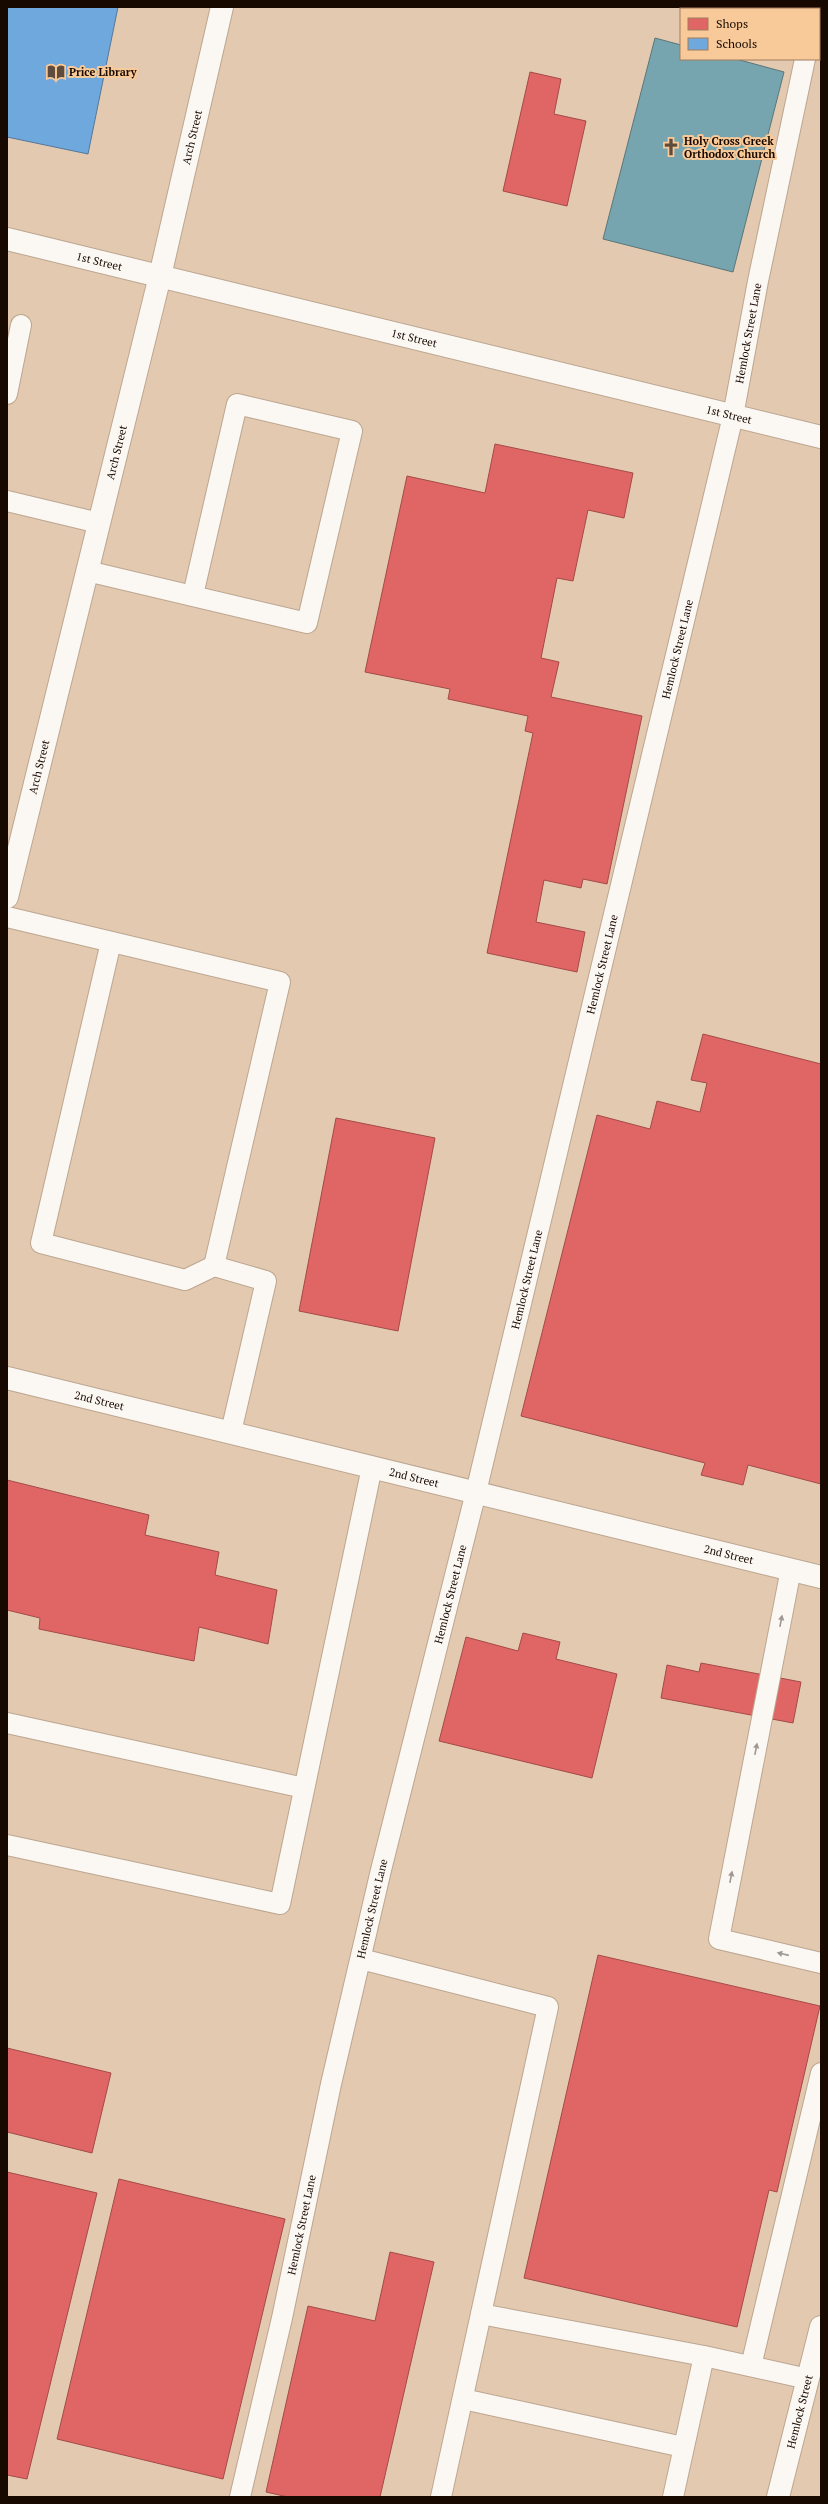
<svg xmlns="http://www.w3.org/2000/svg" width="828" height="2504" font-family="'PT Serif',serif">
  <rect width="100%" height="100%" fill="#e3c9af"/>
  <g fill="#e06666" stroke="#a44a47">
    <polygon points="765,7 791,7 791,9 764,9"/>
    <polygon points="530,72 561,79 554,114 586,121 567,206 503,191"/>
    <polygon points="495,444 633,473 624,518 588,510 573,581 557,578 541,658 559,662 551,697 642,716 607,884 583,879 581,888 544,880 536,922 585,932 577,972 487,953 533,733 525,731 528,716 448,699 450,689 365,672 407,476 485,493"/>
    <polygon points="703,1034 821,1064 821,1484 748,1465 743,1485 701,1475 705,1463 521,1416 597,1115 650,1129 657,1101 700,1112 707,1083 691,1080"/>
    <polygon points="336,1118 435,1138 398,1331 299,1311"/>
    <polygon points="7,1480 149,1515 145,1535 219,1552 215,1575 277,1590 268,1644 199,1627 194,1661 39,1629 40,1618 7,1610"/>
    <polygon points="523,1633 560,1642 556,1659 617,1674 592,1778 439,1741 466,1637 518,1651"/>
    <polygon points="701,1663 801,1682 793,1723 661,1698 667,1665 699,1672"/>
    <polygon points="598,1955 820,2006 777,2192 769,2190 737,2327 524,2278"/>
    <polygon points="7,2048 111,2073 92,2153 7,2132"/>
    <polygon points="7,2172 97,2193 27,2479 7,2475"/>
    <polygon points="119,2179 285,2219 223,2479 57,2439"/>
    <polygon points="390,2252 434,2262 380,2497 288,2497 266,2492 308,2306 375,2321"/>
  </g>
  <polygon fill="#6fa8dc" stroke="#55789a" points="7,7 118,7 88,154 7,137"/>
  <polygon fill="#76a5af" stroke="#5a767a" points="655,38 681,45 681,59 736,59 784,72 733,272 603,239"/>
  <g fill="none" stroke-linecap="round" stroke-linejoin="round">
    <g stroke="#bca690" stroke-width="22">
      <g id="service">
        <polyline points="816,9 816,7"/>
        <polyline points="7,394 21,325"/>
        <polyline points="7,501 99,523"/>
        <polyline points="87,571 307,623 352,431 237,404 193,595"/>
        <polyline points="7,917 280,982 214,1266 266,1281 231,1432"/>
        <polyline points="111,942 41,1243 185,1280 214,1266"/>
        <polyline points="791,1569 719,1939 821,1963"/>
        <polyline points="7,1723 304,1788"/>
        <polyline points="7,1845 280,1904 372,1467"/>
        <polyline points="361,1959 548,2007 441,2497"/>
        <polyline points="481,2314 704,2356"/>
        <polyline points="751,2366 821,2073"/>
        <polyline points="463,2399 683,2447"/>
        <path id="s1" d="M240,2497L282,2318L331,2084L381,1870L476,1492L733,416L758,281L805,59"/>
        <polyline points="673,2497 704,2356 808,2379"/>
      </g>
    </g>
    <g stroke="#bca690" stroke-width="24">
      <g id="minor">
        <path id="s2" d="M7,897L160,276L222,7"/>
        <path id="s3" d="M778,2497L821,2327"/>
      </g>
    </g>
    <g stroke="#bca690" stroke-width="24">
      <g id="tertiary">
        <path id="s4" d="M7,239L821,437"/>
        <path id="s5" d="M7,1378L821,1577"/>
      </g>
    </g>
    <use href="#service" stroke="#fbf7f3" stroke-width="20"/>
    <use href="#minor" stroke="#fbf7f3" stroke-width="22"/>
    <use href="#tertiary" stroke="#fbf7f3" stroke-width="22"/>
  </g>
  <defs><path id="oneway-solid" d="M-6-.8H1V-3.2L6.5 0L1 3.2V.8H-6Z"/></defs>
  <g fill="#a09892">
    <use href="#oneway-solid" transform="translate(781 1621) rotate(-79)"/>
    <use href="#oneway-solid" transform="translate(756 1749) rotate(-79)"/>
    <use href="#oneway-solid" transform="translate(731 1877) rotate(-79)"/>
    <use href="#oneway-solid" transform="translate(783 1954) rotate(-167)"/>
  </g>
  <defs>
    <g id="library-bare" transform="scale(1.38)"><path d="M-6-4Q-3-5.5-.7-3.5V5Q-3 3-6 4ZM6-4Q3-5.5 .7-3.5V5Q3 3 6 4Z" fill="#5f4c3d" stroke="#f9ca99" stroke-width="2.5" paint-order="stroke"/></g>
    <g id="church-bare" transform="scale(1.38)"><path d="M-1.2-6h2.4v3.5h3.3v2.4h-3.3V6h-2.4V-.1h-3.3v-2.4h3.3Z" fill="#5f4c3d" stroke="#f9ca99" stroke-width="2.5" paint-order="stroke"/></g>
  </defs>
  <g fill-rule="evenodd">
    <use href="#library-bare" x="56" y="72"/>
    <use href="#church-bare" x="671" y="147"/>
  </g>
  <g text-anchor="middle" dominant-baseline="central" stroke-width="4" stroke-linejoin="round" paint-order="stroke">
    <g font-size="11" font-weight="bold" fill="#180900" stroke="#f9ca99" text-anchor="start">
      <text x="69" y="72">Price Library</text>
      <text x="684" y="141">Holy Cross Greek<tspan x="684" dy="13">Orthodox Church</tspan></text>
    </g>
    <g font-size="11" fill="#180900" stroke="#f9ca99">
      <text stroke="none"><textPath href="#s2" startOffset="782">Arch Street</textPath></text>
      <text stroke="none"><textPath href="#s4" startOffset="95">1st Street</textPath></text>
      <text stroke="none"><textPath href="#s1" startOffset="2223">Hemlock Street Lane</textPath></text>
      <text stroke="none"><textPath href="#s4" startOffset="419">1st Street</textPath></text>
      <text stroke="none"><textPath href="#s4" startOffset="743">1st Street</textPath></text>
      <text stroke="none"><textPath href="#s2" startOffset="458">Arch Street</textPath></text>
      <text stroke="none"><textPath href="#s1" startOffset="1899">Hemlock Street Lane</textPath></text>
      <text stroke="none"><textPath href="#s2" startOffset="134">Arch Street</textPath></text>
      <text stroke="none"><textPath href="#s1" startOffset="1575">Hemlock Street Lane</textPath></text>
      <text stroke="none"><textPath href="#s1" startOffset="1251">Hemlock Street Lane</textPath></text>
      <text stroke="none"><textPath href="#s5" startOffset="95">2nd Street</textPath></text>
      <text stroke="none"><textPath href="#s5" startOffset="419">2nd Street</textPath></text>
      <text stroke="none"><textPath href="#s5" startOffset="743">2nd Street</textPath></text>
      <text stroke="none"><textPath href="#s1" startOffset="927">Hemlock Street Lane</textPath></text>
      <text stroke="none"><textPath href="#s1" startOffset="603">Hemlock Street Lane</textPath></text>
      <text stroke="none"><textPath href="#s1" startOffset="279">Hemlock Street Lane</textPath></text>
      <text stroke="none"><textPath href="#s3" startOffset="88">Hemlock Street</textPath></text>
    </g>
  </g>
  <rect width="828" height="2504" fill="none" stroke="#180900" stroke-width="16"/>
  <rect x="680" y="8" width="140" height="52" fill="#f9ca99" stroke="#9f7d5c"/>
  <rect x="688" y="18" width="20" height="12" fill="#e06666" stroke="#9f7d5c"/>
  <text x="716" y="28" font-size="12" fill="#180900">Shops</text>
  <rect x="688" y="38" width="20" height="12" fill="#6fa8dc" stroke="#9f7d5c"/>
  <text x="716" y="48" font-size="12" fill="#180900">Schools</text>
</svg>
